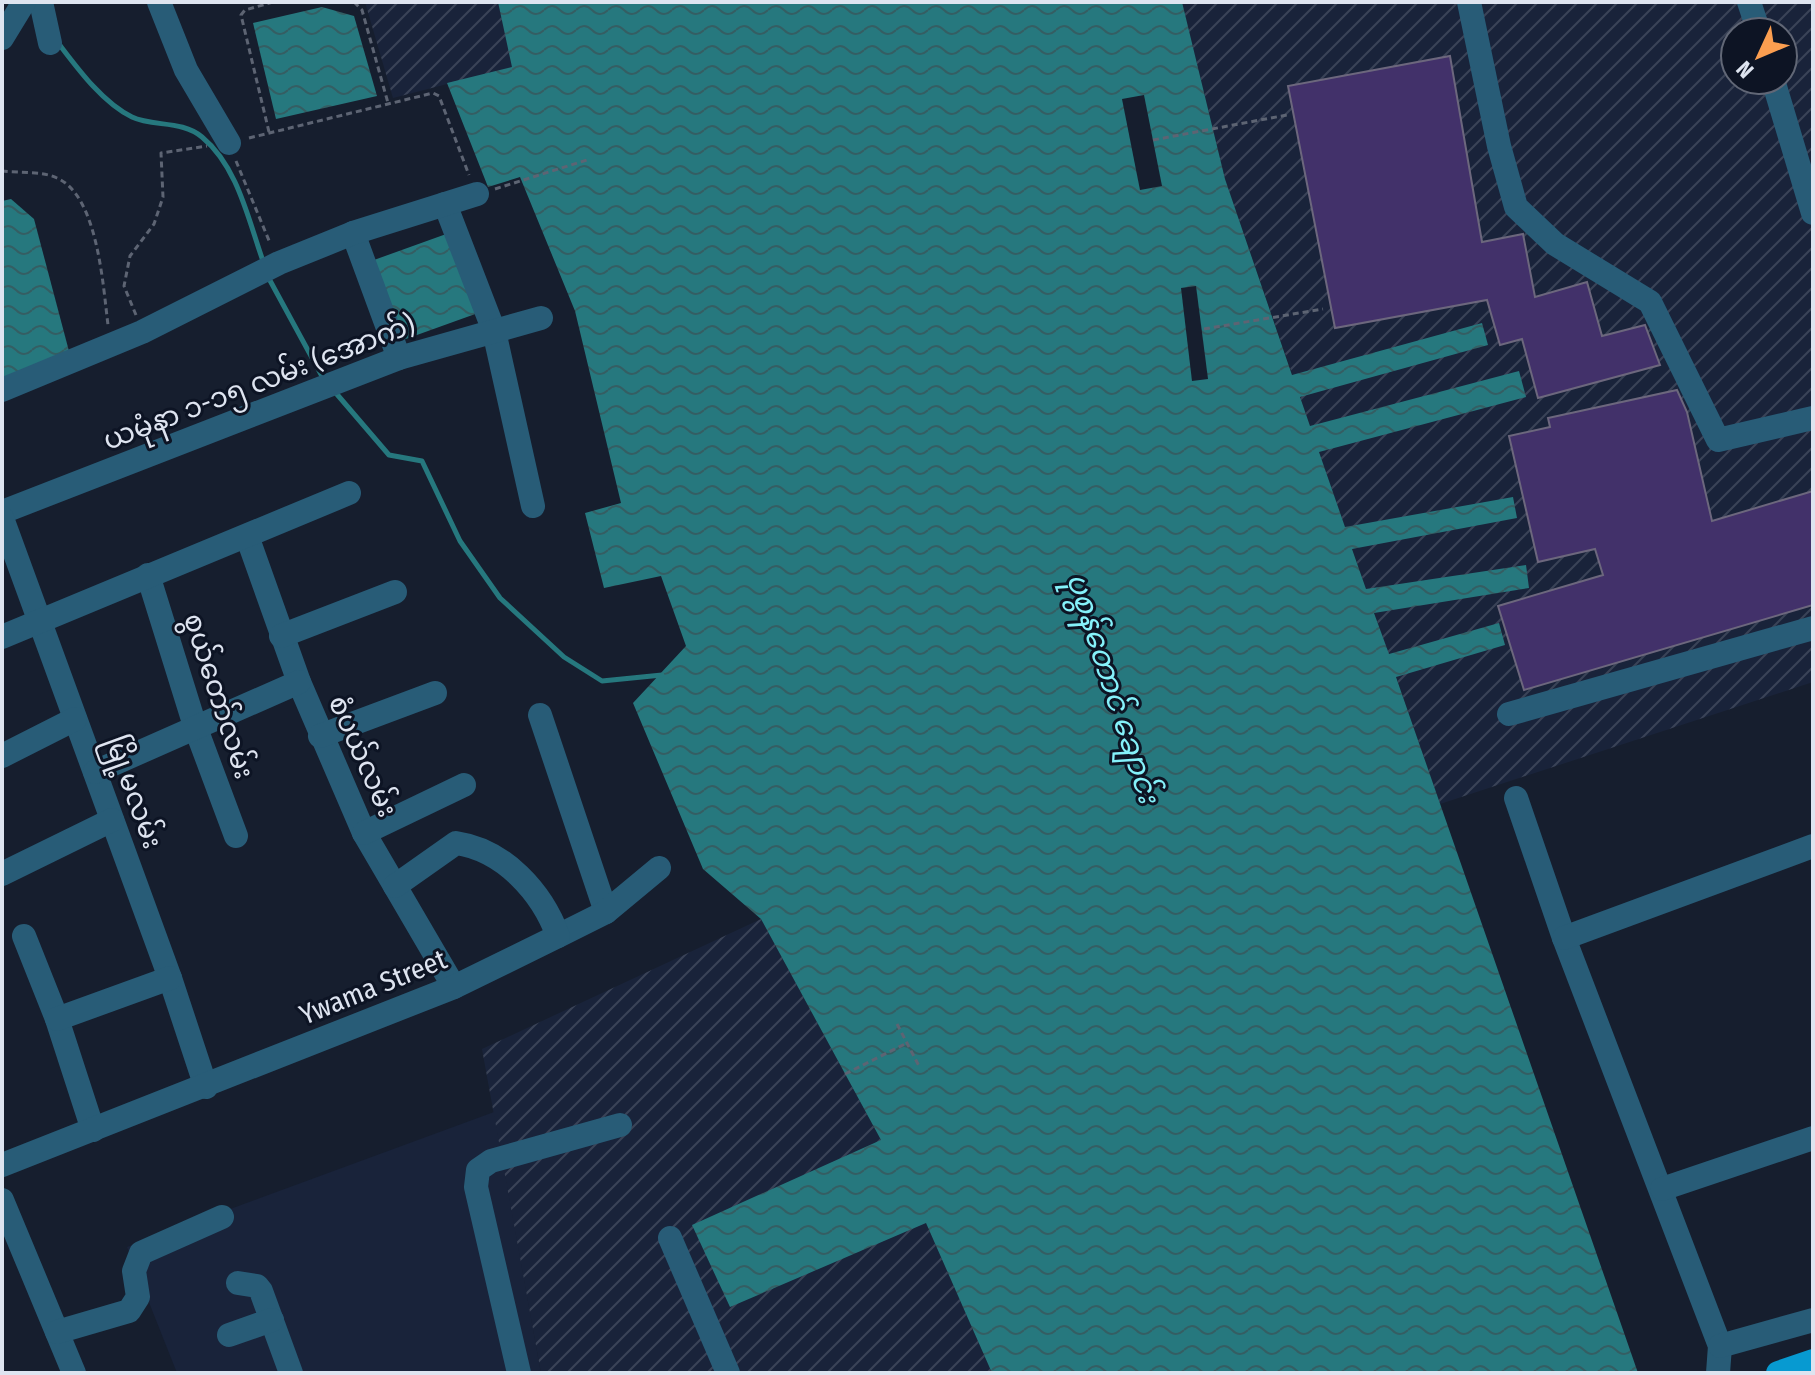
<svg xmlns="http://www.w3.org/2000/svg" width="1815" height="1375" font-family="'Fira Sans Condensed','Noto Sans Myanmar',sans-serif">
  <defs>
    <pattern id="industrial-furrows" width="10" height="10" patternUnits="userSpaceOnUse" patternTransform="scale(2)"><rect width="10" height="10" fill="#19233a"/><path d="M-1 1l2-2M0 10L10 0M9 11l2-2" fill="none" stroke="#3a4357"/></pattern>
    <pattern id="water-waves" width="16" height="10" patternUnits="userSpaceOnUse" patternTransform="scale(2)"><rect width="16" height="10" fill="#26787e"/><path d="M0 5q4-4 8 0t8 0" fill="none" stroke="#345e63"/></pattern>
  </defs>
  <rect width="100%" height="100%" fill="#161e2e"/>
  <polygon fill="#19233a" points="494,1112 541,1373 177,1373 127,1247"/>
  <g fill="url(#industrial-furrows)" fill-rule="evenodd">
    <polygon points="365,2 498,2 513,67 393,98"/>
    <path d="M1182,2H1813V682L1440,804L1225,179ZM1735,32H1783V80H1735Z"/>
    <polygon points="761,919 926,1223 992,1373 541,1373 482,1049"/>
  </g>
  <g fill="url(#water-waves)">
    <polygon points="498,2 1182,2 1225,179 1292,375 1482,323 1488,345 1300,397 1310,426 1519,371 1526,397 1319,452 1345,527 1513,497 1517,518 1352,549 1366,589 1526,565 1529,588 1374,613 1389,654 1499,623 1505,645 1396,677 1638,1373 992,1373 926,1223 730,1307 692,1225 881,1140 761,919 703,869 633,703 686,646 661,576 604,588 585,513 621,503 575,311 520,177 488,187 447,83 512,67"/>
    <polygon points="322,7 354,16 377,96 276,119 253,23"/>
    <polygon points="11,199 34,219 70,355 2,380 2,201"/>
    <polygon points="449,233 478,313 403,340 374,260"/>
  </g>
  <g fill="#161e2e">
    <polygon points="1144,95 1162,186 1140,190 1122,99"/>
    <polygon points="1196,286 1208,379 1192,381 1181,288"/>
  </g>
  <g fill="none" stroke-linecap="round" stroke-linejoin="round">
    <g stroke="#26787e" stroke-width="5">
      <path d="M59,44C78,69 103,103 132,117C153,127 182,120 202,137C238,167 248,219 263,261"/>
      <polyline points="267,275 323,378"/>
      <polyline points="335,392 389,455 422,461 460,541 500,598 564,657 602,681 662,675"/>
    </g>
  </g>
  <g fill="#42316a" stroke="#6c677d" stroke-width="2">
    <polygon points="1450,56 1482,242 1523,234 1535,297 1587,282 1602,336 1645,325 1660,365 1538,398 1522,339 1500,345 1487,300 1335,328 1288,86"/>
    <polygon points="1677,390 1687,412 1712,521 1813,491 1813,605 1524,690 1498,606 1603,575 1595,549 1538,562 1509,436 1550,427 1548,418"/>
  </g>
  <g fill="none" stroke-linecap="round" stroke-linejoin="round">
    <g stroke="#5d6473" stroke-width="3" stroke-dasharray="6 4" stroke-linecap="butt">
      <polyline points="354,2 362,10 388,103"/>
      <polyline points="269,132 241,15 245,10 273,2"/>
      <polyline points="249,138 433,93 439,96 469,175"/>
      <polyline points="1153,140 1287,115"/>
      <polyline points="236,161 270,243"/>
      <path d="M2,171C18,173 43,171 57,178C98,196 103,286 108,325"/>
      <polyline points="495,189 590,159"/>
      <polyline points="136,315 124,286 130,256 154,224 163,197 161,153 207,146"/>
      <polyline points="1204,329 1323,309"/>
      <polyline points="897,1024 919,1066"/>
      <polyline points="845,1074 907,1043"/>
    </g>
    <g stroke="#285c77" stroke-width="24">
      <polyline points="41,2 50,43"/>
      <polyline points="159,2 186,70 229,143"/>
      <polyline points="1469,2 1499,146 1516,207 1555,244 1650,302 1718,440 1813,418"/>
      <polyline points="1749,2 1759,32"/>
      <polyline points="2,38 24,2"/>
      <polyline points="1773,80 1813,213"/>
      <polyline points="445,204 494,331 533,506"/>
      <polyline points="353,233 399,358"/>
      <polyline points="2,390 142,332 279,263 353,233 477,194"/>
      <polyline points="2,512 399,358 541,318"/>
      <polyline points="2,518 170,978 206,1087"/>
      <polyline points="247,536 299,682 364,833 454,987"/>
      <polyline points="148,575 195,726 236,836"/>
      <polyline points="281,636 395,592"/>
      <polyline points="2,637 349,493"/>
      <polyline points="1509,714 1813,628"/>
      <polyline points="540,715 606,912"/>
      <polyline points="320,736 435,693"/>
      <polyline points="2,756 75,719"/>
      <polyline points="95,772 299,682"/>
      <polyline points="1516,798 1564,938 1720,1346 1718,1373"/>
      <polyline points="364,833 464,785"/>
      <polyline points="2,874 112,820"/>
      <polyline points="24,936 57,1019 93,1130"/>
      <polyline points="558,936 606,912 659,868"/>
      <polyline points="1564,938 1813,846"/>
      <polyline points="57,1019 170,978"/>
      <path d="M2,1165L454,987L558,936C542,892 504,850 456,843L395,886"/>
      <polyline points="1662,1189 1813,1138"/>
      <polyline points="2,1200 74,1373"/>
      <polyline points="670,1238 728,1373"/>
      <polyline points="238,1283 257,1286 261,1291 291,1373"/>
      <polyline points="57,1332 129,1311 138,1297 134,1271 141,1253 222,1217"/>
      <polyline points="229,1335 272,1320"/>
      <polyline points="1720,1346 1813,1320"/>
      <polyline points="519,1373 476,1187 478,1170 491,1161 620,1125"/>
    </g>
    <polyline stroke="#079ad1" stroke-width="24" points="1778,1373 1813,1361"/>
  </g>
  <g text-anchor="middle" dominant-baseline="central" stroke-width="6" stroke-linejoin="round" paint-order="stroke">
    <g font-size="28" fill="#dee4f0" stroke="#0d1424">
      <text transform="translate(259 382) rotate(-21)">ယမုံနာ ၁-၁၅ လမ်း (အောက်)</text>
      <text transform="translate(219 696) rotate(72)">စွယ်တော်လမ်း</text>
      <text transform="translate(363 756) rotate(66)">စံပယ်လမ်း</text>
      <text transform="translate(134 792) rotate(70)">မြို့မလမ်း</text>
      <text transform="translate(373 987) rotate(-22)">Ywama Street</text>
    </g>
    <g font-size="30" font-style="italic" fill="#85f1fa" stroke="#0d1424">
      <text transform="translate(1113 688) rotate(72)">ပုစွန်တောင် ချောင်း</text>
    </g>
  </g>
  <rect width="1815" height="1375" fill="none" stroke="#dee4f0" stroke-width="8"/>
  <g transform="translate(1759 56) rotate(226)"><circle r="38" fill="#0d1424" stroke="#616776" stroke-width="2"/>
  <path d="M0-6L14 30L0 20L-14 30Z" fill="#fb9e50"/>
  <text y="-12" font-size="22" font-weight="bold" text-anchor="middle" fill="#dee4f0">N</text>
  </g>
</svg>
